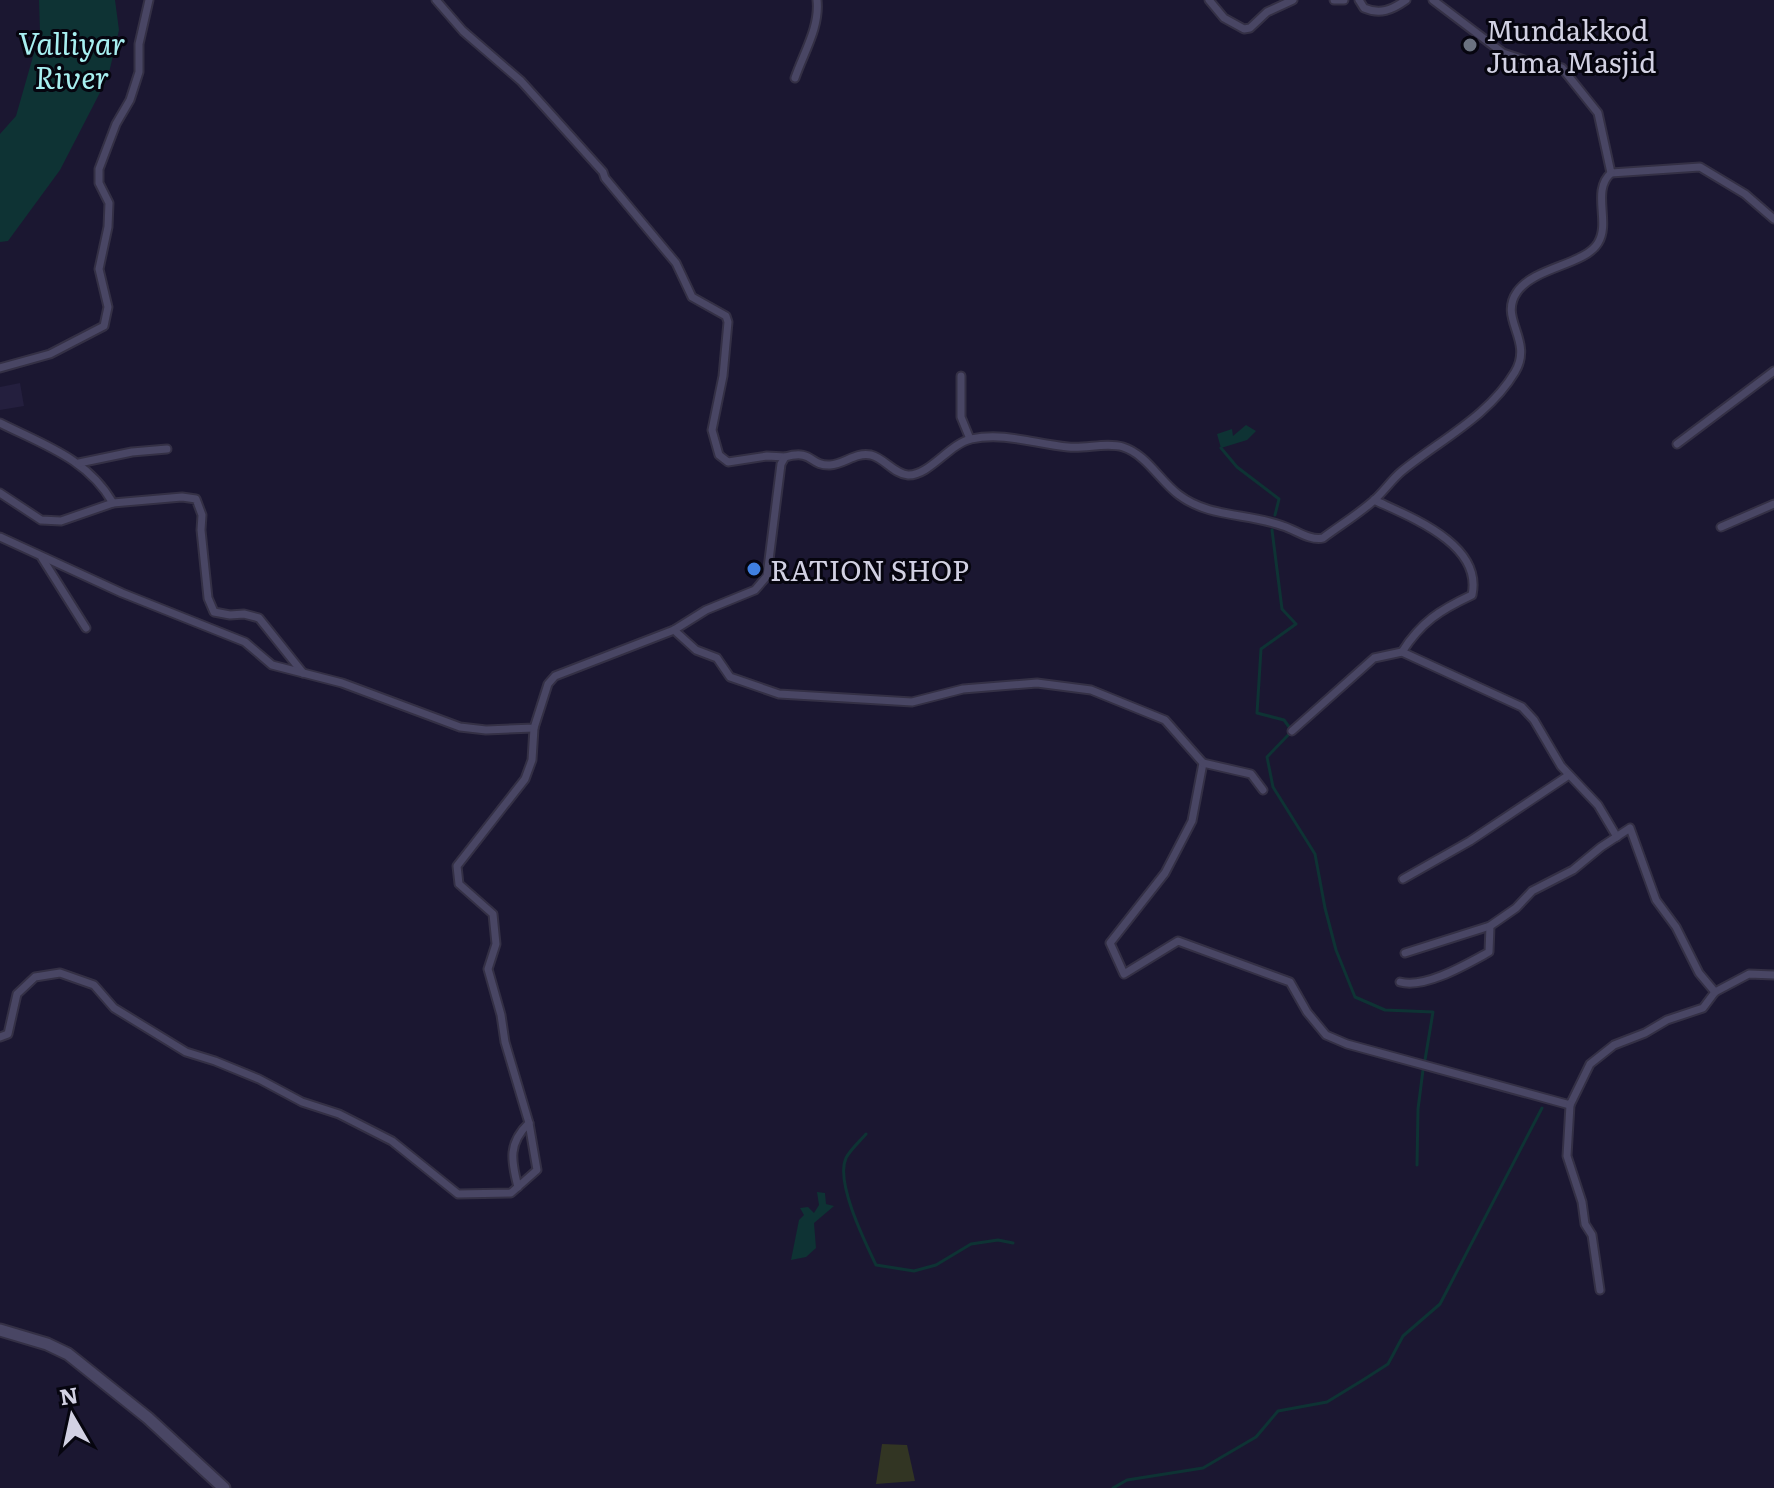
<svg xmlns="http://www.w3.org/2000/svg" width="1774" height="1488" font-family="Literata,serif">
  <rect width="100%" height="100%" fill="#1b1731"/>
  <polygon fill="#241f3e" points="20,383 24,406 0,410 0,387"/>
  <polygon fill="#323523" points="882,1444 907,1445 915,1481 876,1484"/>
  <g fill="#0e3334">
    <polygon points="39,0 115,0 119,30 108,77 60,170 8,241 0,242 0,134 16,116 40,32"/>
    <polygon points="1246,425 1256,431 1247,440 1221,448 1217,434 1232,429 1233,436"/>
    <polygon points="817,1192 825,1193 826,1204 834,1206 814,1223 816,1248 806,1257 791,1260 799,1220 804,1215 800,1208 808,1207 814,1213 819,1205"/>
  </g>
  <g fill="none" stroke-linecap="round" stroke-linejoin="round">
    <g stroke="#0e3334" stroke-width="3">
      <polyline points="1221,448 1237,467 1279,499 1275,515"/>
      <polyline points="1272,530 1282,609 1296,624 1261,649 1257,713 1284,720 1292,731 1267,757 1273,787 1315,854 1325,908 1336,950 1355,997 1385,1010 1433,1012 1425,1060"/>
      <path d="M866,1134C860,1141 850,1150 846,1158C835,1182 865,1242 876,1265L914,1271L936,1265L971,1244L998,1240L1013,1243"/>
      <polyline points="1417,1165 1418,1109 1423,1070"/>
      <polyline points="1113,1488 1127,1480 1203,1468 1256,1437 1278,1411 1327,1402 1363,1380 1388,1364 1403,1336 1440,1304 1542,1108"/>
    </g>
    <g stroke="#343045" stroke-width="11">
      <g id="minor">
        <polyline points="436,0 463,31 521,81 603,172 605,178 676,263 692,297 726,316 728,322 723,376 712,430 719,455 728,462 767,456 785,457"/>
        <polyline points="1209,0 1224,18 1244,29 1250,28 1267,12 1293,0"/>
        <polyline points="1334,0 1344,0"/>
        <path d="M1359,0L1364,8C1380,15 1392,10 1406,0"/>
        <polyline points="1433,0 1503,53 1527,61 1562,68 1598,113 1611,173 1700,167 1745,194 1774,219"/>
        <path d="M795,78C804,52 820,27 817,0"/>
        <polyline points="0,368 50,354 104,326 108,307 99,269 108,227 109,203 99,183 99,169 116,124 130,100 139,72 139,44 149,0"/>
        <polyline points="961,376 961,417 970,439"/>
        <path d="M0,423C44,445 88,459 113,503"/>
        <polyline points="1677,444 1774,371"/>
        <polyline points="79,463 132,452 167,449"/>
        <polyline points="0,493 41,520 61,521 113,503 182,497 196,499 202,515 201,530 208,598 214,612 230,615 244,614 259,618 303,673"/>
        <path d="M1374,500C1410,517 1483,544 1472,595C1440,610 1421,622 1402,652"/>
        <polyline points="1721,527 1774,504"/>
        <path d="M0,537L122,593L245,642L272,665L342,683L460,727L486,730L534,728L548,684L555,676L674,630L706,610L755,590L767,576L781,464L785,457C814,449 809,466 830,465C845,464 855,452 871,455C884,458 894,474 908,475C929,476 949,444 971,439C1005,432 1035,444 1068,447C1086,449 1106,442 1123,447C1146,454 1160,481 1179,495C1209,518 1249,513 1283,526C1296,530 1310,541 1323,538C1339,526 1357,515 1372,502C1383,493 1391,480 1402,471C1440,440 1489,416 1515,372C1534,340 1498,319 1517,292C1534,267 1585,265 1598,243C1611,222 1591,191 1611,173"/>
        <polyline points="42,558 86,628"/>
        <polyline points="674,630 696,650 717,658 730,677 779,694 912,702 963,689 1037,683 1091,690 1165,720 1203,763 1192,821 1165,873 1110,943 1124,974 1178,941 1290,982 1307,1012 1326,1035 1347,1044 1570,1105 1590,1064 1614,1045 1645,1033 1667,1020 1703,1008 1715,992 1749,974 1774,975"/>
        <polyline points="1292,731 1374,658 1402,652 1522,707 1534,720 1561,766 1598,805 1617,837"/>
        <polyline points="1203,763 1251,774 1263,790"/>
        <polyline points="1403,879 1470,841 1569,775"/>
        <polyline points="1405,953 1490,926"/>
        <path d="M1400,982C1425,989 1467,964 1489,952L1490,926L1516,908L1532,891L1573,870L1601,847L1630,828L1656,900L1676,927L1699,973L1715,992"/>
        <polyline points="0,1037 8,1034 17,994 35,977 60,973 94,985 114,1008 186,1052 215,1061 259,1079 302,1102 339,1114 392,1141 458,1194 511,1193 537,1170 529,1123 505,1042 501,1015 488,969 496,944 493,914 459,884 457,866 525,779 532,760 534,728"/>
        <polyline points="1570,1105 1567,1156 1582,1202 1585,1224 1592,1235 1600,1290"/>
        <path d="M518,1187C511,1160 508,1143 529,1123"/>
      </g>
    </g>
    <g stroke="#343045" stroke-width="15">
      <polyline id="secondary" points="0,1330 47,1344 68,1354 148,1418 224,1488"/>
    </g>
    <use href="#minor" stroke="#494664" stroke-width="7"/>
    <use href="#secondary" stroke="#494664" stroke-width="11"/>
  </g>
  <circle fill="#6b7280" stroke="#06050f" stroke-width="3" cx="1470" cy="45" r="8"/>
  <circle fill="#3f7fe0" stroke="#06050f" stroke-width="3" cx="754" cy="569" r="8"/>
  <g text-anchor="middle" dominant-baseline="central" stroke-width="6" stroke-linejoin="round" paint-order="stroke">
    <g font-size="28" fill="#d2d1e3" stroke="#06050f" text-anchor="start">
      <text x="1486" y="29">Mundakkod<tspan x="1486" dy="32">Juma Masjid</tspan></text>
      <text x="770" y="569">RATION SHOP</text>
    </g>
    <g font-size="30" font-style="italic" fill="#a7eff0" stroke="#06050f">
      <text x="72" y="42">Valliyar<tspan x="72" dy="34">River</tspan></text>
    </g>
  </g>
  <g transform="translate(72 1416) rotate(351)" stroke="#06050f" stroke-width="6" paint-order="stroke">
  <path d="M0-6L14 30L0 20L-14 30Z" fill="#d2d1e3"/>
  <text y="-12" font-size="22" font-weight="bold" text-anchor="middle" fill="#d2d1e3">N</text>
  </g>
</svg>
